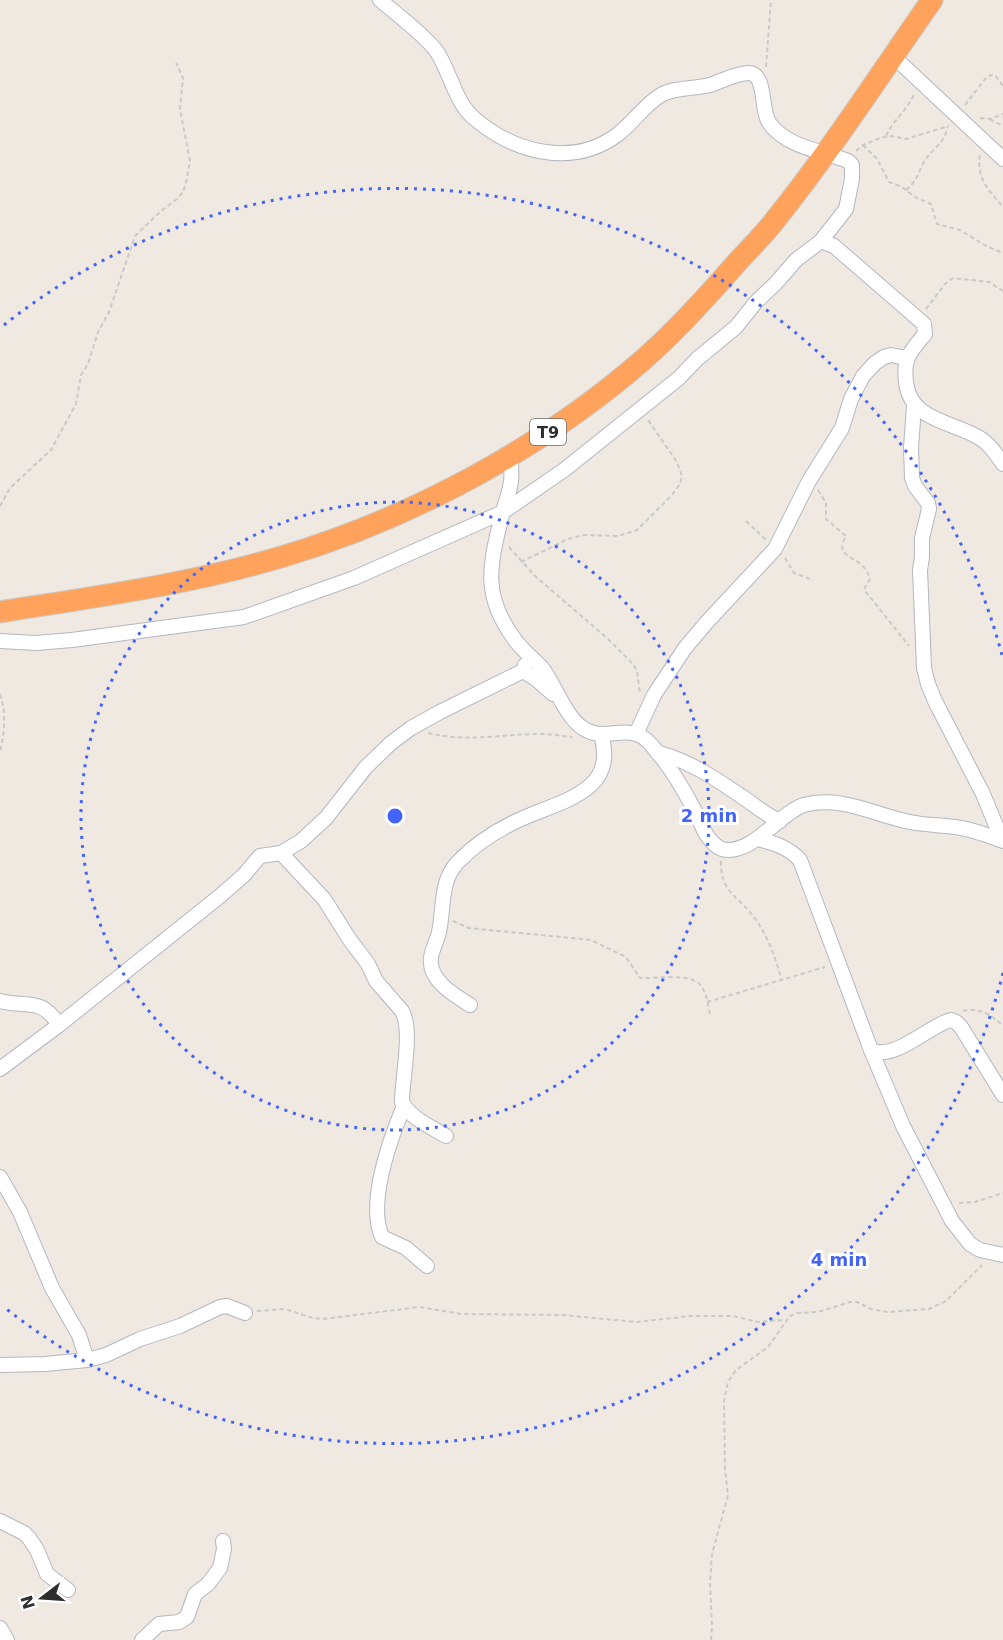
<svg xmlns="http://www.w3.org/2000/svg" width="1003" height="1640" font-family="'DejaVu Sans',sans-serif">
  <rect width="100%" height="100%" fill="#efe9e1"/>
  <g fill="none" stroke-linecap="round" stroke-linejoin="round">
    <g stroke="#b4b7c1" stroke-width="16">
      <g id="minor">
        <polyline points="893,56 1003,159"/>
        <path d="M821,241L834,246L924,324L925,334C910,352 903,358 906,382C910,420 950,421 978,437C989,443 996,454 1003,464"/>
        <polyline points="914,406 911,448 912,478 915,486 928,503 929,509 922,538 922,557 920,570 924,668 928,684 935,701 983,794 1002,840"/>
        <path d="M510,458C514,484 509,490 502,515C490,565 481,594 515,640C523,651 534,659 543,669C555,686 565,714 580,726C600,742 617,728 637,734C645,737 652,745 657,752C673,770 685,792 696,813C700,821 703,830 708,837C712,842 716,847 722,849C751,857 780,812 804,805C840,795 875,815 910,822C925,825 940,825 955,827C972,829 987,835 1003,841"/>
        <path d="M0,641L36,643L72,640L244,617L354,578L503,512L564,470L679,378L697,359L736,327L756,302L776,283L796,260L821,241L846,209L852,179V165L848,161C822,151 787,147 770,124C760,111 767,74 749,73C737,73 722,81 710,85C695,89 675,87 661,95C644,105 633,123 617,135C572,168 514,152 475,119C455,103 451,73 437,52C428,38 394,12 380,0"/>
        <polyline points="525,665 523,671 536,679 553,694"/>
        <polyline points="636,734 654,695 685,648 707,622 775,549 809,481 842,428 851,399 863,376 875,363 884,357 891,355 906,358"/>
        <path d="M659,753C691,762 713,777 741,796C755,805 765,815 780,821"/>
        <path d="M757,839C774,843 788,847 800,860L871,1050C893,1062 930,1025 951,1020L956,1022L961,1027L1003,1095"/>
        <path d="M281,853L324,899L350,940L368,964L376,981L402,1011C413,1030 402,1079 402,1102C410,1118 431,1127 446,1136"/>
        <path d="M0,1001C29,1008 41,997 59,1025"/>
        <path d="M470,1005C454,995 428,980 431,958C432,949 437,941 439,932C444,909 440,881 457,863C474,845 499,829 521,819C560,801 619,792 601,735"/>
        <polyline points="871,1050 903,1126 952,1221 970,1244 980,1250 1003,1255"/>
        <polyline points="0,1069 59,1025 220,896 244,875 260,856 281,853 301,841 326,818 366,767 391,743 411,728 440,712 523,671"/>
        <path d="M404,1106C390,1139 367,1203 382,1237L406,1248L427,1266"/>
        <polyline points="0,1177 20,1212 52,1288 79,1335 87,1360"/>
        <polyline points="0,1365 45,1364 87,1360 106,1355 140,1339 180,1326 220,1307 227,1306 245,1313"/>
        <polyline points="0,1521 24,1533 29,1538 37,1550 47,1574 68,1590"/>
        <polyline points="0,1628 7,1640"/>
        <polyline points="142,1640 159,1624 179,1622 187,1617 195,1594 208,1584 220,1568 224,1549 223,1541"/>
      </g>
    </g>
    <g stroke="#c9c9c9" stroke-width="23">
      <path id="highway" d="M0,612C94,597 190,584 281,557C410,519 542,448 643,360C675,332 705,299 733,267C747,251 763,236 776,219C831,150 881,73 932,0"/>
    </g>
    <g stroke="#c9c9c9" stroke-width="2" stroke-dasharray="4.5 3" stroke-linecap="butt">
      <polyline points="766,67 771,0"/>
      <polyline points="965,105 985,79 991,75 995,75 1003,86"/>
      <polyline points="980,118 990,119 1003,114"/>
      <polyline points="990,119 1003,126"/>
      <path d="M886,136C893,120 907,111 914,94"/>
      <polyline points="863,145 877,159 889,182 902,187 915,197 931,204 937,224 960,230 986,246 1003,253"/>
      <polyline points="856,151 863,145 880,138 892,136 906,139 949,126"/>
      <path d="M980,155C976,179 989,190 1003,207"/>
      <path d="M906,190C918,180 917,174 924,162C931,149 946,143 947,127"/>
      <polyline points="926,309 945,284 953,278 989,282 1003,291"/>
      <path d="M818,490L826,503V519L846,536C844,540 841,546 843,550C847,560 864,559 870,579L864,589L866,592L909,646"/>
      <polyline points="0,506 10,488 51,450 76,404 81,375 88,364 98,332 109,312 135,236 161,211 177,199 183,192 186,183 190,161 180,109 183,78 176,63"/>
      <polyline points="746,521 766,540"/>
      <polyline points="509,547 534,575 608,639 633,664 637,671 640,693"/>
      <polyline points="785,558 794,573 813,580"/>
      <polyline points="521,562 568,539 584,535 618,536 637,530 672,495 680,484 682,476 677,462 648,420"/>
      <path d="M0,694C7,713 4,733 0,753"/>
      <path d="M428,733C466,742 497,735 535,734C547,733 559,736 572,737"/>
      <path d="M721,861C720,894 740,896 756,920C769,938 776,960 782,981"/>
      <path d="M453,921L469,928L591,940L626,957L640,978C656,979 691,972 701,986C707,994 708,1005 710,1014"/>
      <polyline points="707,1002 825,967"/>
      <path d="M963,1011C979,1007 992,1015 1003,1026"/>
      <polyline points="959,1203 975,1202 1003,1193"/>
      <polyline points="257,1311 285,1309 313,1318 323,1319 419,1307 462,1314 563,1315 636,1322 691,1316 733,1316 758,1322 785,1320"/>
      <polyline points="711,1640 712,1627 710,1582 712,1554 728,1495 725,1470 724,1401 728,1382 736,1370 768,1347 790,1316 797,1313 818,1312 850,1302 857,1302 871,1309 887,1312 929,1309 946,1301 982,1265"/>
    </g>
    <use href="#minor" stroke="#fff" stroke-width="14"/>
    <use href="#highway" stroke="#ffa35c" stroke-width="21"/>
  </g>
  <g fill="none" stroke="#4264fb" stroke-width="3" stroke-dasharray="3 6">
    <circle cx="395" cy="816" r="314"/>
    <path d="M1003 973A628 628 0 0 1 4 1307M4 325A628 628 0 0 1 1003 659"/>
  </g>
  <g text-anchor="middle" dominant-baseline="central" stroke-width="6" stroke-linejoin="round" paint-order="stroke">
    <rect fill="#fff" stroke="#6d6d6d" stroke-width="1.5" x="530" y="419" width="36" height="26" rx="4.5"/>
    <g font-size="16" font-weight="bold" fill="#2e2e2e">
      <text x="548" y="432">T9</text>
    </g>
  </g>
  <circle cx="395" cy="816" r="9" fill="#4264fb" stroke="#fff" stroke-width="3"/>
  <g font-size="18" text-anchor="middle" font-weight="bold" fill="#4264fb" stroke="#fff" stroke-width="6" stroke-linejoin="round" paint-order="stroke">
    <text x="709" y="822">2 min</text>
    <text x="839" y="1266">4 min</text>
  </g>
  <g transform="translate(42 1598) rotate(253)" stroke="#ffffff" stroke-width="4.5" paint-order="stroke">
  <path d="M0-4.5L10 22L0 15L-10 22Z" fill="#2e2e2e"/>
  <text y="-9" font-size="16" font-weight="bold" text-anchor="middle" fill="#2e2e2e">N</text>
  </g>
</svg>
